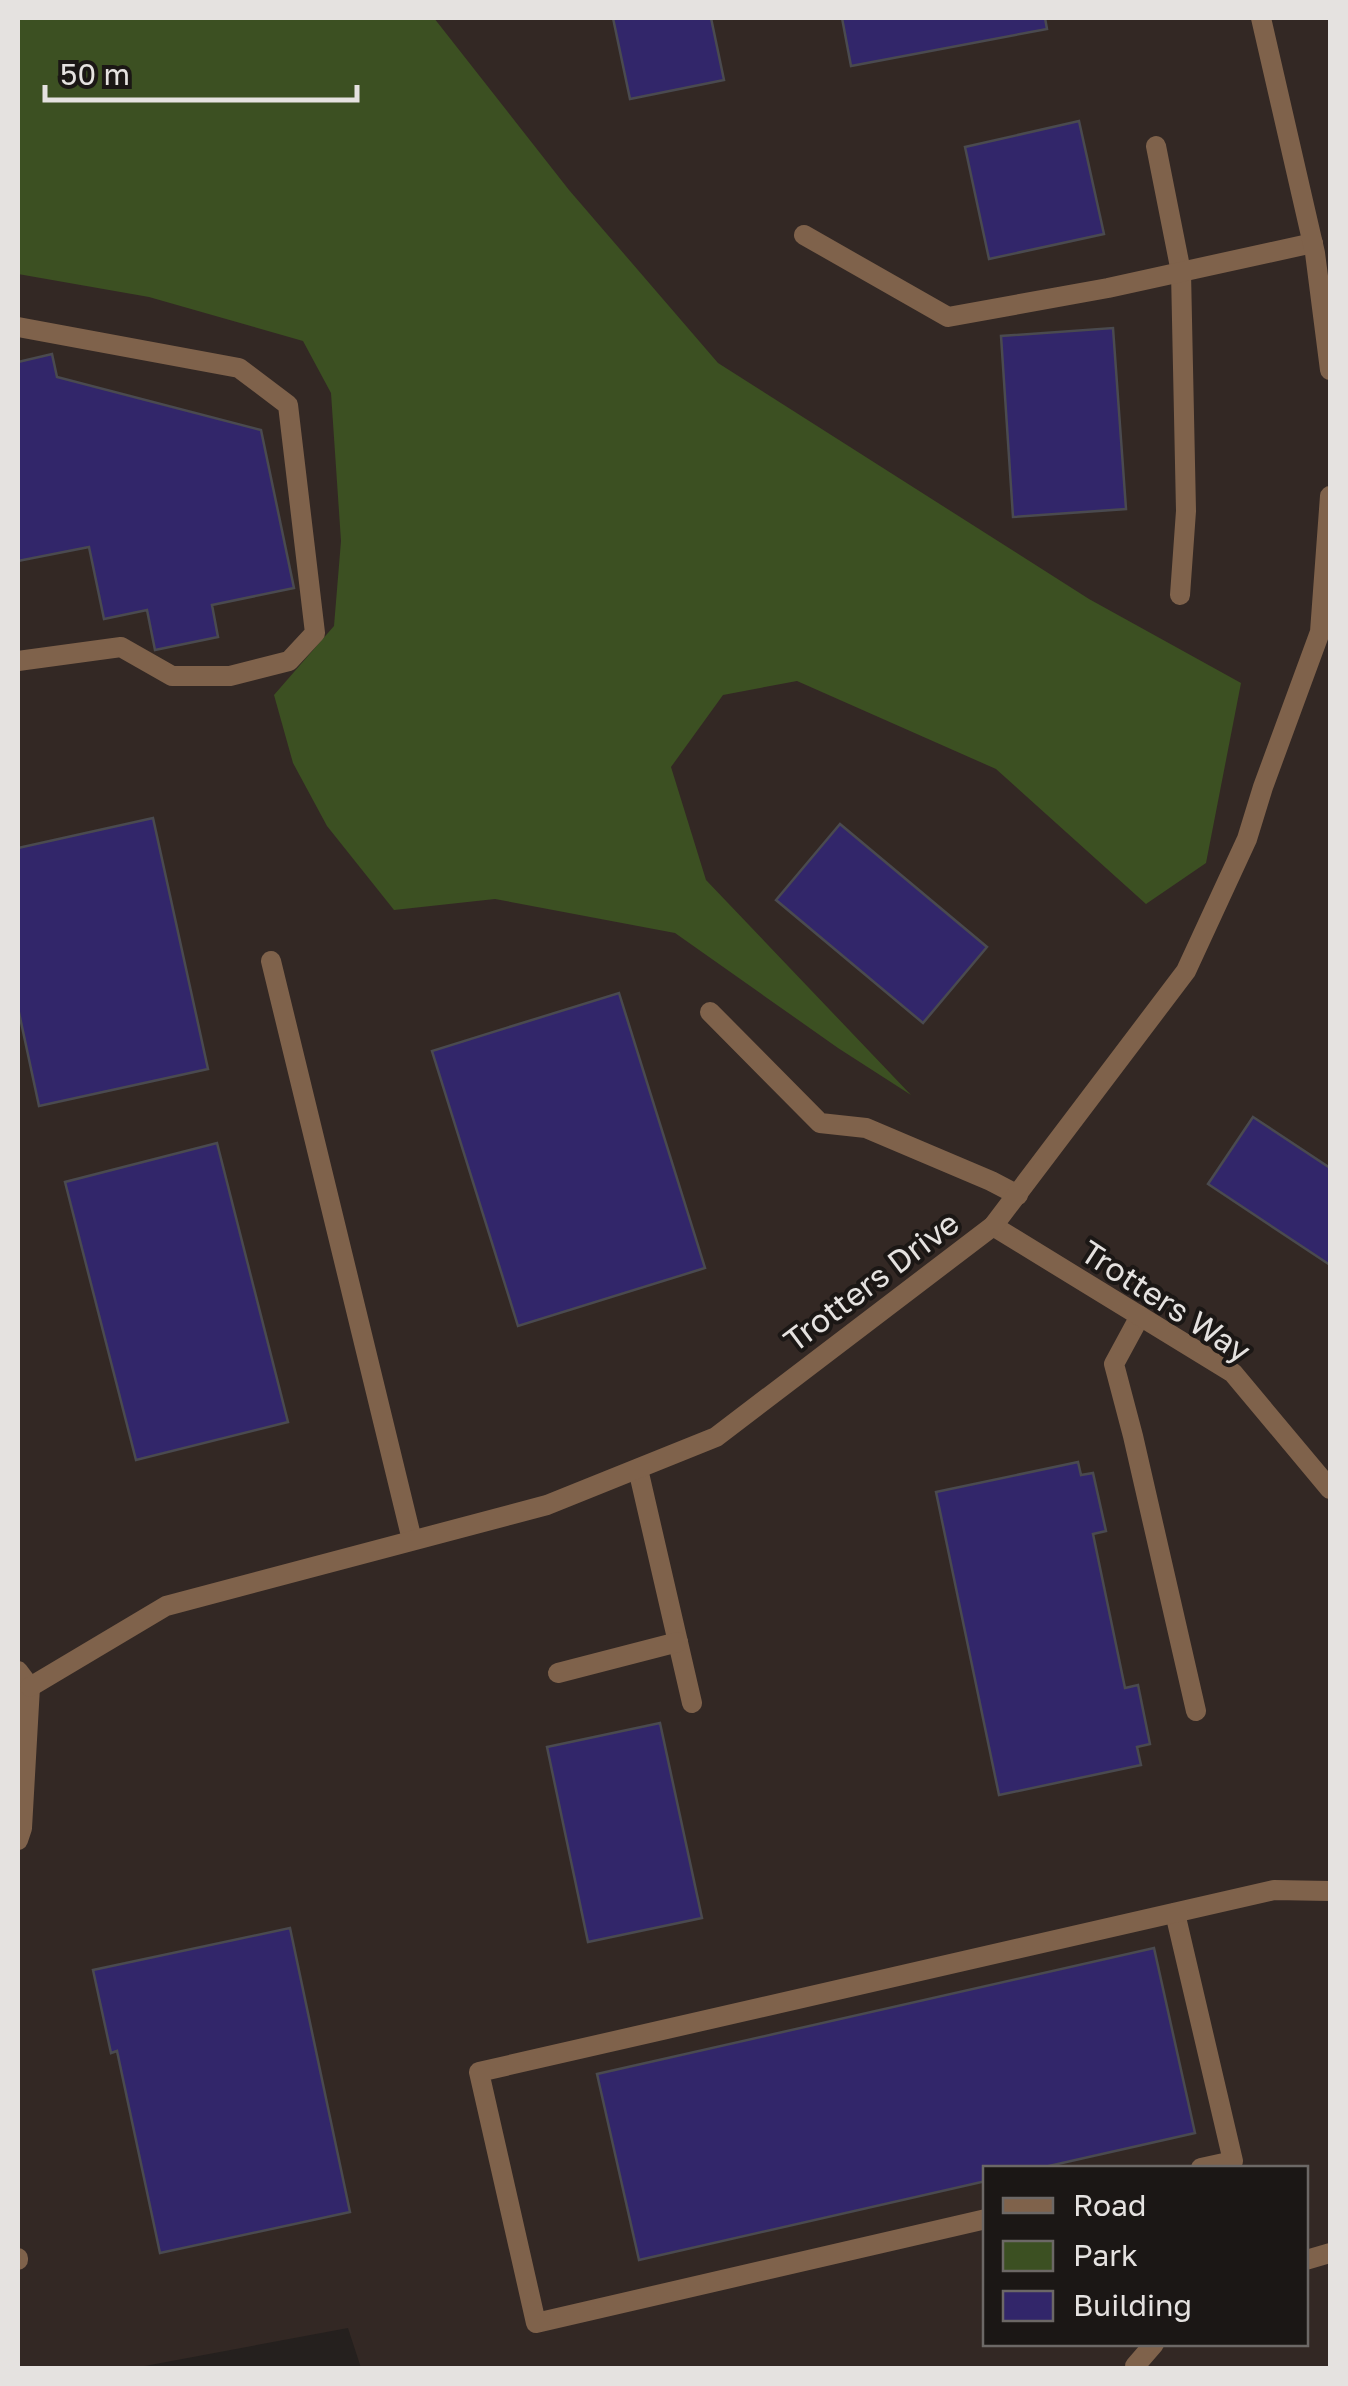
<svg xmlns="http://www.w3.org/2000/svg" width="1348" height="2386" font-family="'Golos Text',sans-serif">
  <rect width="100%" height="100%" fill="#25201e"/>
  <path fill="#332824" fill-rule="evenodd" d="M18,18H1330V2368H361L348,2328L134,2368H18ZM986,2168H1306V2344H986Z"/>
  <polygon fill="#3c5022" points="18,18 434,18 569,190 718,363 1089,599 1241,683 1206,863 1146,904 996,769 797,681 723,695 671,767 706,880 911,1095 838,1048 675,933 495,899 394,910 327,826 293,763 274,695 334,626 341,541 331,393 303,341 149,297 18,274"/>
  <g fill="#32266a" stroke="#4a4a4f" stroke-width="2.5">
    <polygon points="613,18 711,18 724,80 630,99"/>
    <polygon points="842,18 1045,18 1047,29 851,66"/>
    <polygon points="1079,121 1104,234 989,259 965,147"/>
    <polygon points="1113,328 1126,509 1013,517 1001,336"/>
    <polygon points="52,354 57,377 261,430 294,588 212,605 218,637 155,650 147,610 104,619 89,547 18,561 18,362"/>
    <polygon points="153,818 208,1069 39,1106 18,1008 18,848"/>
    <polygon points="840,824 987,947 923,1023 776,900"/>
    <polygon points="619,993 705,1268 518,1326 432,1051"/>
    <polygon points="1253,1117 1330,1168 1330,1265 1208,1184"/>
    <polygon points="217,1143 288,1422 136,1460 65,1182"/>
    <polygon points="1078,1462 1081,1475 1093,1473 1106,1531 1093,1534 1125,1688 1138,1685 1150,1744 1137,1747 1141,1765 999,1795 936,1492"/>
    <polygon points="660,1723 702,1918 588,1942 547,1747"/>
    <polygon points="290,1928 350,2212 160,2253 117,2051 111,2053 93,1970"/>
    <polygon points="1154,1948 1195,2133 1040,2168 986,2168 986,2181 639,2260 597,2074"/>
  </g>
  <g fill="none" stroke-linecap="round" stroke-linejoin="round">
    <g stroke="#7f624b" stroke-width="20">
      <polyline points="1156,146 1181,272 1186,511 1180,595"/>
      <polyline points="804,235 948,317 1108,288 1313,243"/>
      <polyline points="18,327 239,368 288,405 315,633 289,661 230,676 172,676 121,647 18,661"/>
      <polyline points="271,961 412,1540"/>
      <polyline points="710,1012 820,1123 866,1128 991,1181 1018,1195"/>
      <polyline points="1140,1316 1114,1364 1133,1436 1196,1711"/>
      <polyline points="638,1469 692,1703"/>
      <polyline points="18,1671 30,1687 22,1828 18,1840"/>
      <polyline points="558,1673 678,1642"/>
      <polyline points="1175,1913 1233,2161 1201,2168"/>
      <polyline points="986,2219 536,2323 479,2072 1274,1890 1330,1891"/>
      <polyline points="18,2258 18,2260"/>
      <polyline points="1306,2260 1330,2253"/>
      <polyline points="1135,2366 1154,2344"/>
    </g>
    <g stroke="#7f624b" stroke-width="20">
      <polyline points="1261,18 1315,253 1330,370"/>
      <polyline points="993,1226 1233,1373 1330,1489"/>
      <polyline points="30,1687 166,1606 547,1505 716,1437 993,1226 1186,971 1247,839 1263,787 1320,632 1330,496"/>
    </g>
  </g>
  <g text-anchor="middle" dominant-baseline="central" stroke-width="8" stroke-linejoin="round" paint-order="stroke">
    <g font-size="32" fill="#e5e2e0" stroke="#1b1715">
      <text transform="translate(871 1281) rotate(-37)">Trotters Drive</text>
      <text transform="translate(1166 1301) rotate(33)">Trotters Way</text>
    </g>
  </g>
  <rect width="1348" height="2386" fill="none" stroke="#e5e2e0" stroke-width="40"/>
  <rect x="983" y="2166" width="325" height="180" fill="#1b1715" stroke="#6c6866" stroke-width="2.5"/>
  <rect x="1003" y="2198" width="50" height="15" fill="#7f624b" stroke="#6c6866" stroke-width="2.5"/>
  <text x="1073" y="2216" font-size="30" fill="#e5e2e0">Road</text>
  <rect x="1003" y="2241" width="50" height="30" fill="#3c5022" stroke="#6c6866" stroke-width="2.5"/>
  <text x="1073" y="2266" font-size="30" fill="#e5e2e0">Park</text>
  <rect x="1003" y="2291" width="50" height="30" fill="#32266a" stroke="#6c6866" stroke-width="2.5"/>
  <text x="1073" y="2316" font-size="30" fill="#e5e2e0">Building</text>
  <path d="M45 85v15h312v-15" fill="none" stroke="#e5e2e0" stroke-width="5"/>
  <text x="60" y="85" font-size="30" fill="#e5e2e0" stroke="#1b1715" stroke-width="8" paint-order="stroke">50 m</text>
</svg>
